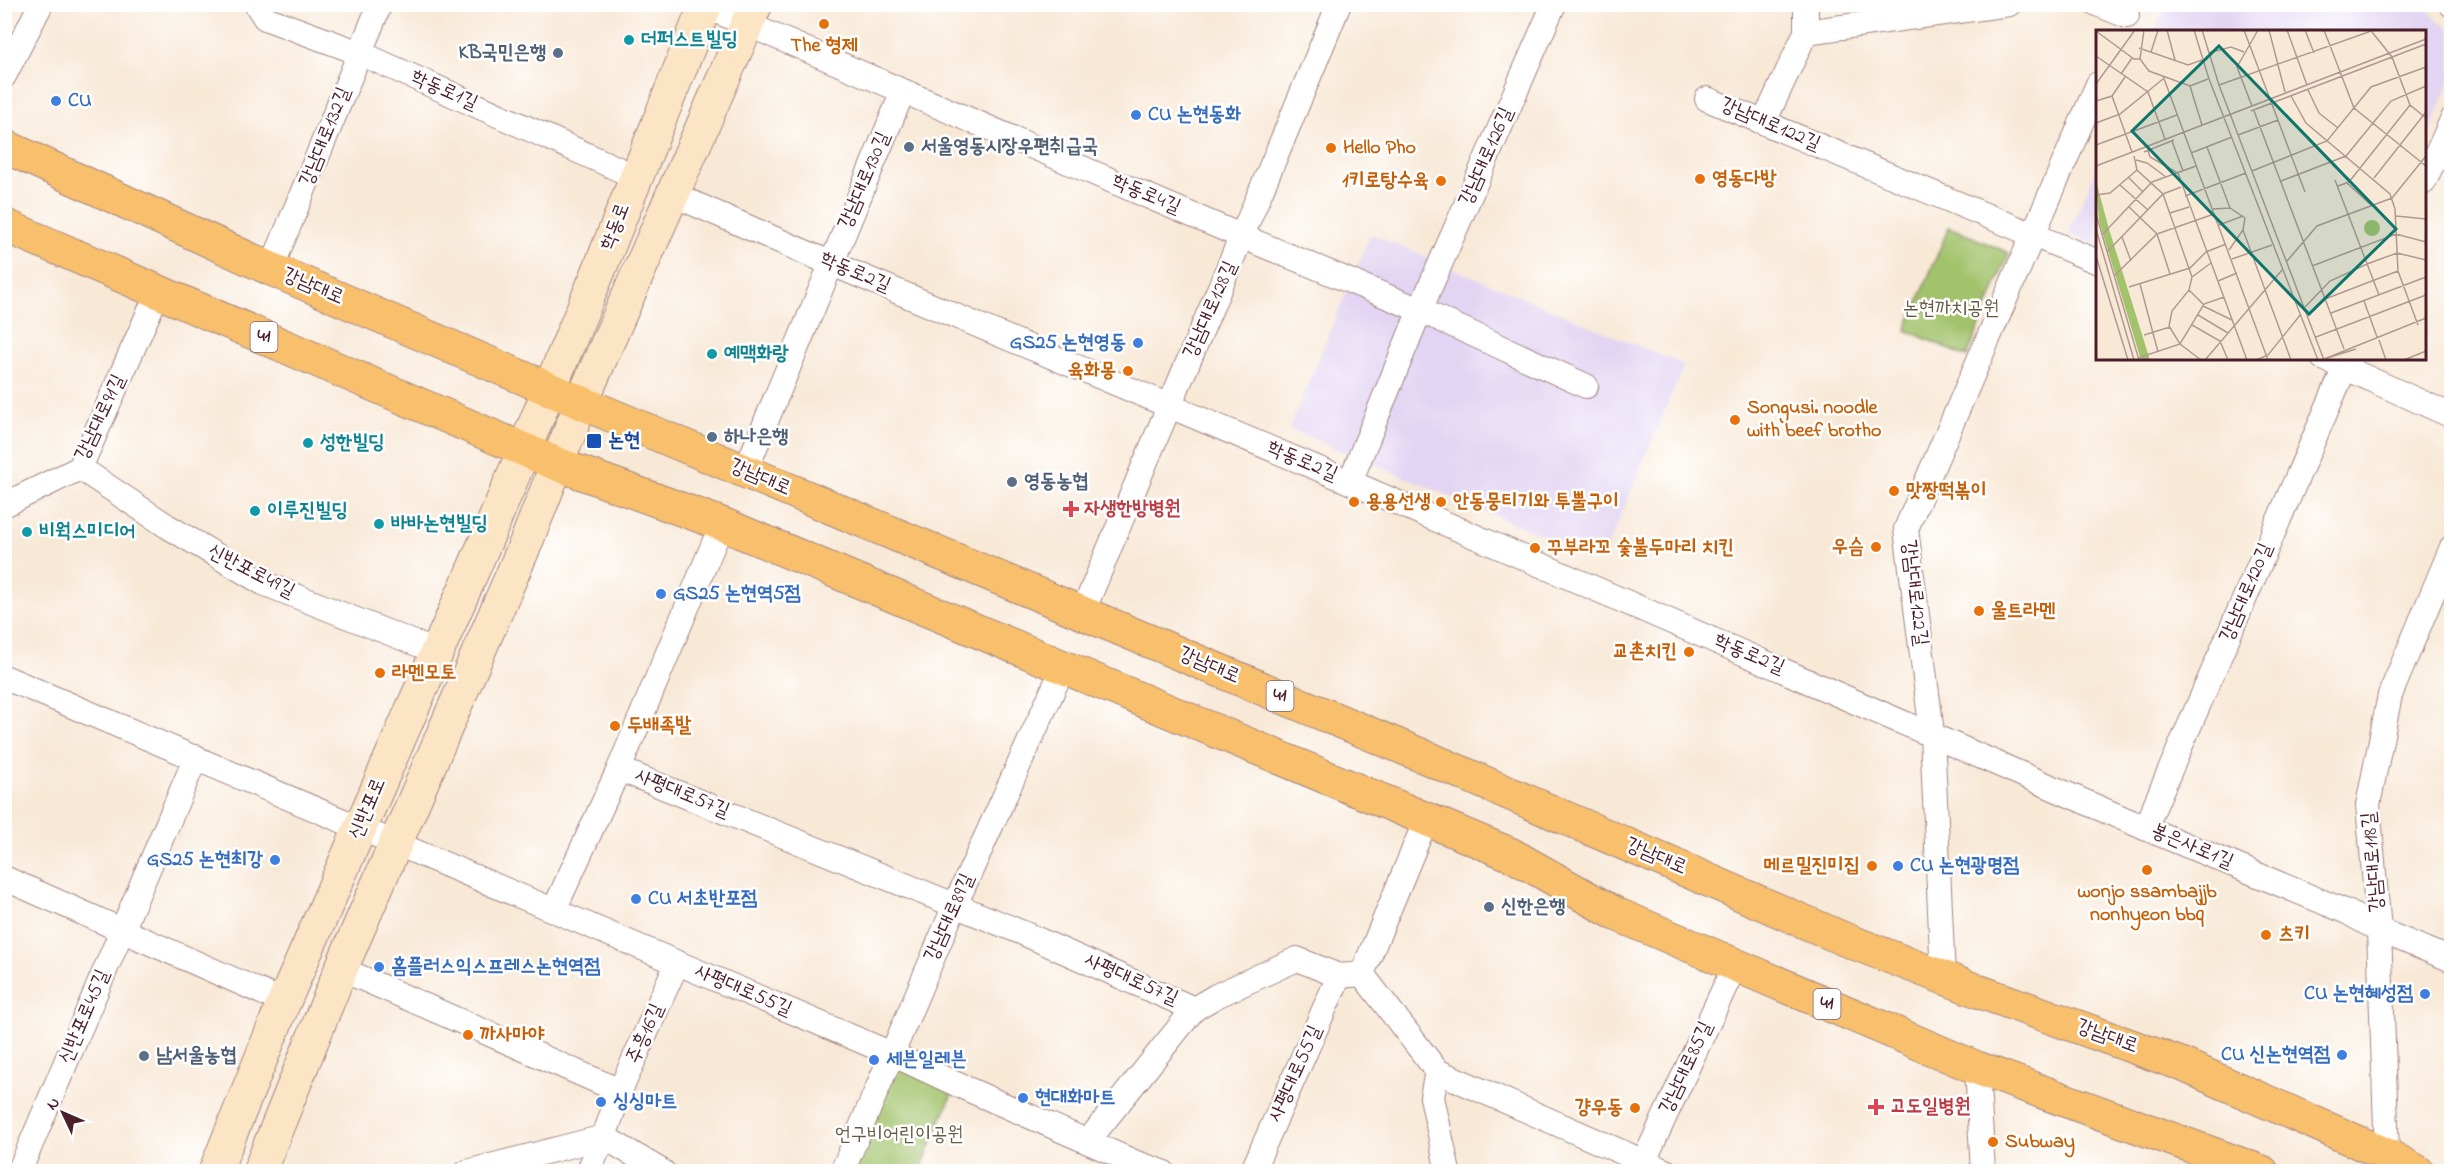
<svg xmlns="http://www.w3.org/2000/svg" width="2456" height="1176" font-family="'Indie Flower','Poor Story',sans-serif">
  <rect width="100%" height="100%" fill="#fff"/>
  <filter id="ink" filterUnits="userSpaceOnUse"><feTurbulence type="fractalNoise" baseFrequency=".0167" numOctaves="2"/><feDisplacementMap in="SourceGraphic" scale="12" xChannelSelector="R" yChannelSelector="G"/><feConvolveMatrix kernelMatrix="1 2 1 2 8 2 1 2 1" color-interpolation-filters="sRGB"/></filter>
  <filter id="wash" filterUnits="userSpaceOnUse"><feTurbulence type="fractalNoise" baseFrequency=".008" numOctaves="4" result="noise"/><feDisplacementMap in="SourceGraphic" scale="24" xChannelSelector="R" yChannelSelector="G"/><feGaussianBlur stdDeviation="1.35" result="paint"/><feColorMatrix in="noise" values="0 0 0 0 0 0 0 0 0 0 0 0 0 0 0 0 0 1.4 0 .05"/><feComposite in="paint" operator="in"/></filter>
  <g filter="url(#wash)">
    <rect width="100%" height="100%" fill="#f8e9d7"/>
    <g fill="#e2d4f3">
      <polygon points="2166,5 2421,5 2451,31 2451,80 2425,143 2424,32 2155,31"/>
      <polygon points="2097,167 2097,246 2069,233"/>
      <polygon points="1371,234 1684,365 1602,560 1289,429"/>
    </g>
    <g fill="#a2c36c" stroke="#76714c" stroke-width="1.5">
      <polygon points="1949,227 2009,253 1967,357 1906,330"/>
      <polygon points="897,1056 956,1084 920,1171 847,1172"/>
    </g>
  </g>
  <g filter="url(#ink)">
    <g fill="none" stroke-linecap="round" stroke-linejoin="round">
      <g stroke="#a18481" stroke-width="26">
        <g id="street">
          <polyline points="256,4 265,18 360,53 636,177"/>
          <polyline points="700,4 1243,237 1420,310 1586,386"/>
          <polyline points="2097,4 2127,16"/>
          <polyline points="2451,4 2452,5"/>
          <polyline points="1806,32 2009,4"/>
          <polyline points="4,76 41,4"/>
          <polyline points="1707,99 2098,262"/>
          <polyline points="1764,122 1806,32 1806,4"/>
          <polyline points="2424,182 2452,120"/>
          <polyline points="672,194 830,263 1350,482 2145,828 2347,912 2379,930 2452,960"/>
          <polyline points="271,269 380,4"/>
          <polyline points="2323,358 2452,416"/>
          <polyline points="80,468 167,526 263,583 435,651"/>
          <polyline points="745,472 903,91"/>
          <polyline points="1350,482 1420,310 1554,4"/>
          <polyline points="4,505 80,468 158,292"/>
          <path d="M1082,614C1166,410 1255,209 1339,4"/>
          <polyline points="4,677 892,1054 956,1084 1134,1162 1163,1172"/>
          <polyline points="619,769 1023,933 1194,1009"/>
          <polyline points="2145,828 2349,358"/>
          <polyline points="4,878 284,1002"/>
          <polyline points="554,910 619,769 722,524"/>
          <polyline points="341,969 620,1091"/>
          <polyline points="1362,974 1437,1071 1667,1172"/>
          <polyline points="1362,974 1426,820"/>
          <polyline points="1943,977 1932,733 1906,529 2098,84"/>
          <polyline points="1977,1068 1983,1172"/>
          <polyline points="1437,1071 1432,1097 1448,1172"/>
          <polyline points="1088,1141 1194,1009 1216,996 1297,959 1339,976 1362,974"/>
          <polyline points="2387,1155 2379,930 2368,805 2390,695 2452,547"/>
          <polyline points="19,1172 196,757"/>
          <polyline points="467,1172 604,1137 663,1172"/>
          <polyline points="588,1172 604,1137 620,1091 677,963"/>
          <polyline points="842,1172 955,905 1063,668"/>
          <polyline points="1252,1172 1339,976"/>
          <polyline points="1639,1172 1735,965"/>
        </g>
      </g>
      <g stroke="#a18481" stroke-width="35">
        <g id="secondary">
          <polyline points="215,1172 284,1002 490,531 598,273 706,4"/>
          <polyline points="259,1172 341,969 525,545 582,401 756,4"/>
        </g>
      </g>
      <g stroke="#a18481" stroke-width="35">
        <g id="primary">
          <polyline points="4,146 271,269 549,389 1430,759 1844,939 1978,991 2181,1064 2387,1155 2418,1172"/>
          <polyline points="4,225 557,464 722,524 1512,855 1616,914 1977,1068 2262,1172"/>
        </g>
      </g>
      <use href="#street" stroke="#fff" stroke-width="24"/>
      <use href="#secondary" stroke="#fce5c4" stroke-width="33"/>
      <use href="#primary" stroke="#f8bf6c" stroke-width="33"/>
    </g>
  </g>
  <g fill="#e8710a" stroke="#fff" stroke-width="2">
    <circle cx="824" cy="24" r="6"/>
    <circle cx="1331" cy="148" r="6"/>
    <circle cx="1700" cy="179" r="6"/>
    <circle cx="1441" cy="181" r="6"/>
    <circle cx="1128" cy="371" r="6"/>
    <circle cx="1735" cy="420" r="6"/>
    <circle cx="1894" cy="491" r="6"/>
    <circle cx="1354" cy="502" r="6"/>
    <circle cx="1441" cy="502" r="6"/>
    <circle cx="1876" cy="547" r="6"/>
    <circle cx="1535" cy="548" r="6"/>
    <circle cx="1979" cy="611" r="6"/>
    <circle cx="1689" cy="652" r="6"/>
    <circle cx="380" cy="673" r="6"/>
    <circle cx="615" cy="726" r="6"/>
    <circle cx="1872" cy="866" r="6"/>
    <circle cx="2147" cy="870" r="6"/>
    <circle cx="2266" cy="935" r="6"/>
    <circle cx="468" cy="1035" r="6"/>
    <circle cx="1635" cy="1108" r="6"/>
    <circle cx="1993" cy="1142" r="6"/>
  </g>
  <g fill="#0f9aa8" stroke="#fff" stroke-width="2">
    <circle cx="629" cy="40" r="6"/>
    <circle cx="712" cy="354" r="6"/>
    <circle cx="308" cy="443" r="6"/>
    <circle cx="255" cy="511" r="6"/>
    <circle cx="379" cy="524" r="6"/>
    <circle cx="27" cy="532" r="6"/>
  </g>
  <g fill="#5c6f8a" stroke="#fff" stroke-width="2">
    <circle cx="558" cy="53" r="6"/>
    <circle cx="909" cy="147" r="6"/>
    <circle cx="712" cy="437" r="6"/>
    <circle cx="1012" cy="482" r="6"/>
    <circle cx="1489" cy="907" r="6"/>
    <circle cx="144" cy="1056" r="6"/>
  </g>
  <g fill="#3f7fe0" stroke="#fff" stroke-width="2">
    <circle cx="56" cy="101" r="6"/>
    <circle cx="1136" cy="115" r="6"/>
    <circle cx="1138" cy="343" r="6"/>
    <circle cx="661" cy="594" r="6"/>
    <circle cx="275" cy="860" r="6"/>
    <circle cx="1898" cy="866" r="6"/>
    <circle cx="636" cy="899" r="6"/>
    <circle cx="379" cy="967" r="6"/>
    <circle cx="2425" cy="994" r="6"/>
    <circle cx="2342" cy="1055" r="6"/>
    <circle cx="874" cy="1060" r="6"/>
    <circle cx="1023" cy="1098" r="6"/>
    <circle cx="601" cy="1102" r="6"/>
  </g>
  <rect fill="#1a4fb4" stroke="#fff" stroke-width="2" x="586" y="433" width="16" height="16" rx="3"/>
  <g fill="#e0444e" stroke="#fff" stroke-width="2">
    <path d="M1068 500h6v6h6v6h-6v6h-6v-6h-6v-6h6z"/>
    <path d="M1873 1098h6v6h6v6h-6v6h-6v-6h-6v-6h6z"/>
  </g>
  <g text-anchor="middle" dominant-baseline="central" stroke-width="5" stroke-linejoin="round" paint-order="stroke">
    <g fill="#fff" stroke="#80626b" stroke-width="1.5">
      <rect x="250.5" y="322" width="27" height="30" rx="4.5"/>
      <rect x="1266.5" y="681" width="27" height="30" rx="4.5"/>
      <rect x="1813.5" y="989" width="27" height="30" rx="4.5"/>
    </g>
    <g font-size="18" font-weight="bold" fill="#4a1f2b">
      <text x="264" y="337">41</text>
      <text x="1280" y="696">41</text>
      <text x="1827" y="1004">41</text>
    </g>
    <g font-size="20" font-weight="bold" fill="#0d838f" stroke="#fff" text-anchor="start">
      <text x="641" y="40">더퍼스트빌딩</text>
      <text x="724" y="354">예맥화랑</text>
      <text x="320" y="443">성한빌딩</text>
      <text x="267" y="511">이루진빌딩</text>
      <text x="391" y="524">바바논현빌딩</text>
      <text x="39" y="532">비웍스미디어</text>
    </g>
    <g font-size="20" font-weight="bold" fill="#c56008" stroke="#fff" text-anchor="start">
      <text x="824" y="46" text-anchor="middle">The 형제</text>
      <text x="1343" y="148">Hello Pho</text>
      <text x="1712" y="179">영동다방</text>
      <text x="1429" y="181" text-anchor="end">1키로탕수육</text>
      <text x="1116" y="371" text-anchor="end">육화몽</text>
      <text x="1747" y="408">Songusi. noodle<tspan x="1747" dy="23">with beef brotho</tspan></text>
      <text x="1906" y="491">맛짱떡볶이</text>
      <text x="1366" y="502">용용선생</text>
      <text x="1453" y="502">안동뭉티기와 투뿔구이</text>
      <text x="1864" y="547" text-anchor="end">우슴</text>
      <text x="1547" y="548">꾸부라꼬 숯불두마리 치킨</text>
      <text x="1991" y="611">울트라멘</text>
      <text x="1677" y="652" text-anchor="end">교촌치킨</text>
      <text x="392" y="673">라멘모토</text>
      <text x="627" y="726">두배족발</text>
      <text x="1860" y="866" text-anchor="end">메르밀진미집</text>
      <text x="2147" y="892" text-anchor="middle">wonjo ssambajjb<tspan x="2147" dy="23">nonhyeon bbq</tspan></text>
      <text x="2278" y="935">츠키</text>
      <text x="480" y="1035">까사마야</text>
      <text x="1623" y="1108" text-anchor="end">걍우동</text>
      <text x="2005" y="1142">Subway</text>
    </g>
    <g font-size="20" font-weight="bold" fill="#4e5e75" stroke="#fff" text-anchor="start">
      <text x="546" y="53" text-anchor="end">KB국민은행</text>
      <text x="921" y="147">서울영동시장우편취급국</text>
      <text x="724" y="437">하나은행</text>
      <text x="1024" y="482">영동농협</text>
      <text x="1501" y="907">신한은행</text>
      <text x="156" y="1056">남서울농협</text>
    </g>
    <g font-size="20" fill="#4a1f2b" stroke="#fff">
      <text transform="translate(444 91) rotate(24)">학동로1길</text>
      <text transform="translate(1770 125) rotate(23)">강남대로122길</text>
      <text transform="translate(326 137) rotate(-68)">강남대로132길</text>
      <text transform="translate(1487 157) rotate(-66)">강남대로126길</text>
      <text transform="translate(865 181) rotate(-67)">강남대로130길</text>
      <text transform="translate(1146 195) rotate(23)">학동로4길</text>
      <text transform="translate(616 227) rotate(-69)">학동로</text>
      <text transform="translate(855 273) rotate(23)">학동로2길</text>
      <text transform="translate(313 287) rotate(23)">강남대로</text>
      <text transform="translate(1211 310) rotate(-66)">강남대로128길</text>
      <text transform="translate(101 418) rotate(-65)">강남대로91길</text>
      <text transform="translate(1302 462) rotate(23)">학동로2길</text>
      <text transform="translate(760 478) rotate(23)">강남대로</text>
      <text transform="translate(251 572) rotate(27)">신반포로49길</text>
      <text transform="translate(1914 593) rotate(83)">강남대로122길</text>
      <text transform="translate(2247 593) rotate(-67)">강남대로120길</text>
      <text transform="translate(1749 655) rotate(23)">학동로2길</text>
      <text transform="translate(1209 666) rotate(23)">강남대로</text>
      <text transform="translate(682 794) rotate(22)">사평대로57길</text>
      <text transform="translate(368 809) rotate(-67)">신반포로</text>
      <text transform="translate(2192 847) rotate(23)">봉은사로1길</text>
      <text transform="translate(1656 857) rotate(23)">강남대로</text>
      <text transform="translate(2374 862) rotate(-95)">강남대로118길</text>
      <text transform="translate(950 918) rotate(-66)">강남대로89길</text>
      <text transform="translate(1131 980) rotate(24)">사평대로57길</text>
      <text transform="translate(743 991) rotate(23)">사평대로55길</text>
      <text transform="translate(85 1017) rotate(-67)">신반포로45길</text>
      <text transform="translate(646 1034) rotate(-66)">주흥16길</text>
      <text transform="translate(2107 1037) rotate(20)">강남대로</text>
      <text transform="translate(1687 1068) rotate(-65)">강남대로85길</text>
      <text transform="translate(1296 1074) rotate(-66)">사평대로55길</text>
    </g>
    <g font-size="20" font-weight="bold" fill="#366cbe" stroke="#fff" text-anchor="start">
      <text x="68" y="101">CU</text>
      <text x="1148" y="115">CU 논현동화</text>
      <text x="1126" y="343" text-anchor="end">GS25 논현영동</text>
      <text x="673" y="594">GS25 논현역5점</text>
      <text x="263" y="860" text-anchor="end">GS25 논현최강</text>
      <text x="1910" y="866">CU 논현광명점</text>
      <text x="648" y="899">CU 서초반포점</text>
      <text x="391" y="967">홈플러스익스프레스논현역점</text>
      <text x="2413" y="994" text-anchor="end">CU 논현혜성점</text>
      <text x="2330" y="1055" text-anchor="end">CU 신논현역점</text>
      <text x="886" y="1060">세븐일레븐</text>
      <text x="1035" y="1098">현대화마트</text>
      <text x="613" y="1102">싱싱마트</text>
    </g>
    <g font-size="20" fill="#695842" stroke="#fff">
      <text x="1951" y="309">논현까치공원</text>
      <text x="899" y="1135">언구비어린이공원</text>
    </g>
    <g font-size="20" font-weight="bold" fill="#164399" stroke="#fff" text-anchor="start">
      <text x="608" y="441">논현</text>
    </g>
    <g font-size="20" font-weight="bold" fill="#be3a42" stroke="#fff" text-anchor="start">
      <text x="1084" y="509">자생한방병원</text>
      <text x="1890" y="1107">고도일병원</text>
    </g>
  </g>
  <g transform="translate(2096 30)">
    <rect width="330" height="330" fill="#f8e9d7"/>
    <path d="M0,151L13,199L54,330H45L3,191ZM268 198a8 8 0 1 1 16 0a8 8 0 1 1-16 0Z" fill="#a2c36c"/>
    <path fill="none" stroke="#b29892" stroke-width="1.5" d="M48,0L44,29L53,41L94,56L112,49M71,0L79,30M98,0L113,49L222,330M106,0L123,55L228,330M148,0L209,162M173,0L189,62M191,0L211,55M209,0L218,23M228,0L258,78L330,136M0,1L38,29H44M276,2L296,27L314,75L330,88M43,18L92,35L106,30M55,22L62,0M112,23L135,17L148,22M0,26L52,62L69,109M25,44L36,28M67,46L172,330M0,54L39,0M123,55L278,0M94,56L106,95M212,60L223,83L242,98M16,66L36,122M195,66L210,93L294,164L299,179L302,241L322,295M0,71L16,66L29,47M156,76L141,37L162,0M155,81L330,14M158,81L248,319M0,93L24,84L67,49M142,105L182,90M76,111L87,141M0,115L81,85M111,117L134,178M52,121L54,127L82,143L151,330M48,122L78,110M95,123L136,107M38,126L41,140L67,164L96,247L93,260L76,281L73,296L84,314L105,330M40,130L51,133L70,147M0,136L330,9M156,141L231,111L275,57L330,37M33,148L47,162M278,148L330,82M239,150L283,265M185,151L250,126L295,71L330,56M251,153L276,176M24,155L52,180M242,156L253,152L314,75M0,165L14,163L41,140M89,166L150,143M33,177L61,204L74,244M117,179L134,178L149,188L147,200L195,330M74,183L93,177M0,184L43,330M300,186L330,189M123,195L147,186M0,199L38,330M6,205L56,152L100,136M26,207L35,231M133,220L147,200M11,222L67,164L85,157M0,226L32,330M136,229L176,215M191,231L221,196L296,168L330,126M216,236L300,204L330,212M18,246L61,204L118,184M96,247L115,233M122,251L141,243M44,254L62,322M33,257L94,238L110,222L130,214M93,260L107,274M229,269L302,241M268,271L281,307M107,276L136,290M209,277L234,251L271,234L301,223L330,230M235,283L330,247M102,285L132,303M96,295L124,311L132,330M48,305L74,297M220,307L330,265M283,310L290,330M42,328L84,314L108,274L128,267M228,329L330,288M228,329L260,319M109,330L186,240M160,330L172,325L205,284M308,330L330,321"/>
    <path fill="#0f766e" fill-opacity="0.15" stroke="#0f766e" stroke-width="3" d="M123,16L300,199L213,284L36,101Z"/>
    <rect width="330" height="330" fill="none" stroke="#4a1f2b" stroke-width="3"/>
  </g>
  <rect width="2456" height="1176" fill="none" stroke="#fff" stroke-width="24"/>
  <g transform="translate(63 1113) rotate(314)" stroke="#ffffff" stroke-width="4.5" paint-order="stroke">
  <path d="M0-4.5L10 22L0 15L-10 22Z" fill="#4a1f2b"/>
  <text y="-9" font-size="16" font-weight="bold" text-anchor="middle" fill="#4a1f2b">N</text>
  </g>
</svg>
